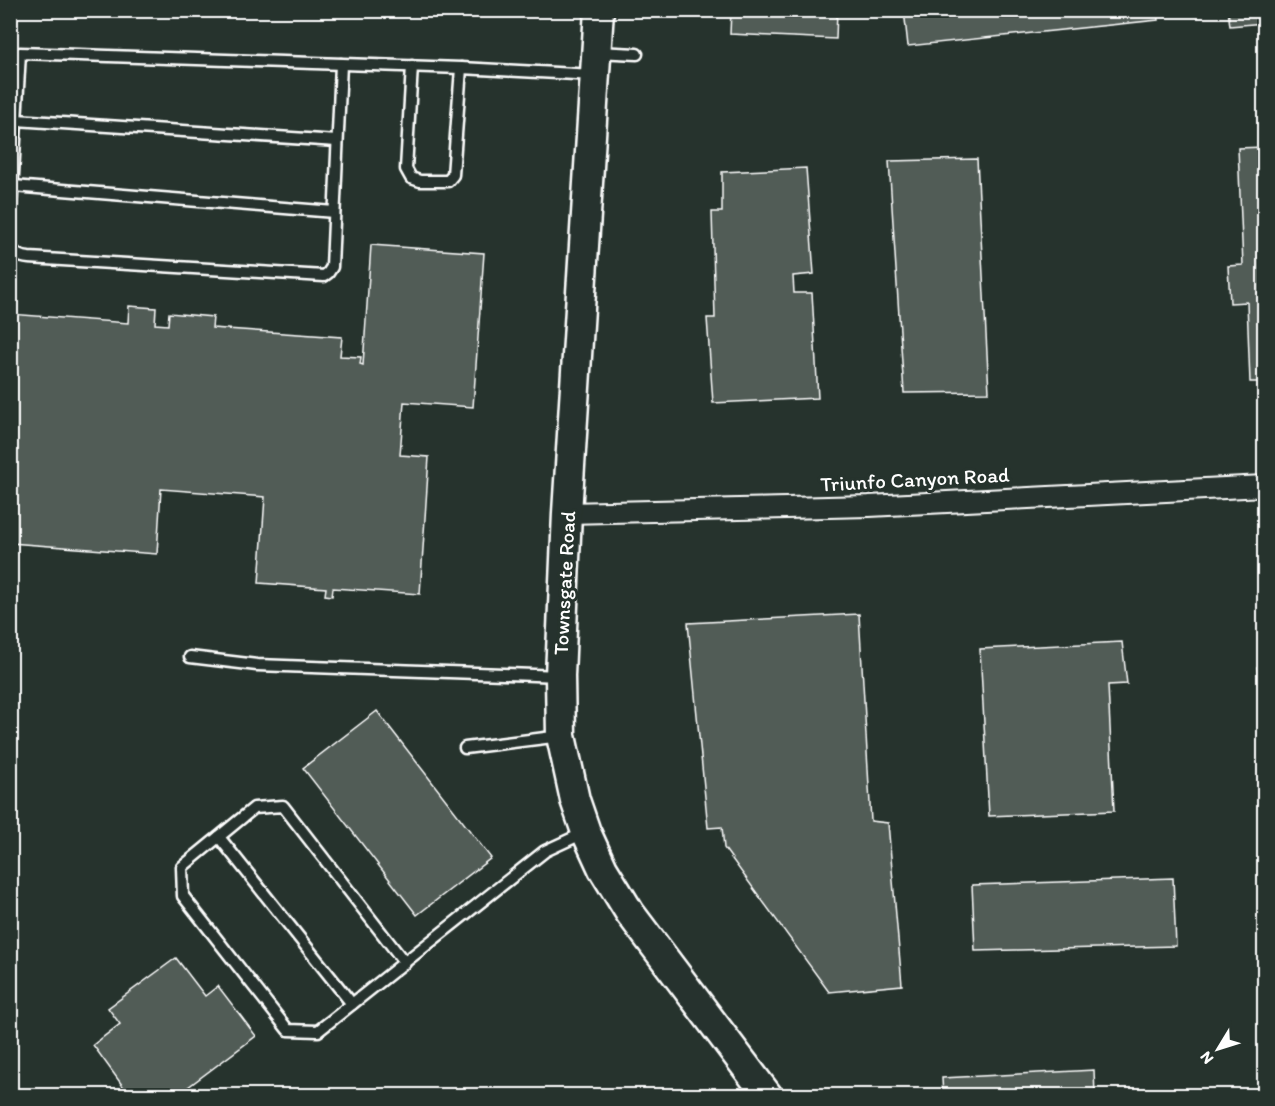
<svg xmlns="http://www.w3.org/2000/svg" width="1275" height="1106" font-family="Itim,sans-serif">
  <rect width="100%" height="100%" fill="#26332d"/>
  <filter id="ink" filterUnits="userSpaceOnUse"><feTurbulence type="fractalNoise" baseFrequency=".0167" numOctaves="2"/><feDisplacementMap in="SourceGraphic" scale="12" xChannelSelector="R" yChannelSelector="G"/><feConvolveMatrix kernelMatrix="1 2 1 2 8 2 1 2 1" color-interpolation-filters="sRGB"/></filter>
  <g filter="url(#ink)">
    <g fill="#515c57" stroke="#fff" stroke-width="1.5">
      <polygon points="731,10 837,10 836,39 730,34"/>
      <polygon points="904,10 1157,10 1158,20 908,46"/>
      <polygon points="1228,10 1264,10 1264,23 1230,26"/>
      <polygon points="1264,147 1264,382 1250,382 1247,302 1230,303 1228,266 1243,265 1238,148"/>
      <polygon points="977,159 989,392 904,393 889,161"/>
      <polygon points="806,168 814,274 793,276 794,293 812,293 818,398 713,403 707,318 715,318 712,212 722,212 722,172"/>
      <polygon points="371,245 484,253 473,407 404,402 400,455 429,457 420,594 333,588 332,596 325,595 326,588 259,583 265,497 161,489 157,554 10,543 10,314 128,323 129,306 156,308 155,324 168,325 169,313 213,317 212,328 342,337 340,356 361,357 360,364 363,365"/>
      <polygon points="859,614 871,821 888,823 902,985 829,992 724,848 722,827 708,828 688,623"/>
      <polygon points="1122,642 1127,684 1108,685 1114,811 989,816 980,649"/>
      <polygon points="1264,666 1264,712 1261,713 1257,667"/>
      <polygon points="377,711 491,858 417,915 303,768"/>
      <polygon points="1173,878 1176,946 975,951 972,885"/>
      <polygon points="176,958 205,996 218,986 256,1036 176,1096 130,1096 93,1045 120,1024 108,1008"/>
      <polygon points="1094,1070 1095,1096 943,1096 942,1078"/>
    </g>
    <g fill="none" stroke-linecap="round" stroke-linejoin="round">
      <g stroke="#fff" stroke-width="15">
        <g id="lane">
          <polyline points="597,52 637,54"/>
          <polyline points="412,66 406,169 411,178 420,181 448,181 453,175 461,68"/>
          <polyline points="16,120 337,141"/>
          <polyline points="13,186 334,212"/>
          <polyline points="10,227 20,53 461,68 594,75"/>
          <path d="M10,245C14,254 19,257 29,258L324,276L328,273L332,267L341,64"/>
          <polyline points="190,657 257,665 560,676"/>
          <polyline points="465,748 561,736"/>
          <polyline points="219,837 352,1004"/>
          <polyline points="405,963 283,806 254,808 182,867 183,896 288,1030 318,1031 545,851 586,832"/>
        </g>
      </g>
      <g stroke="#fff" stroke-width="24">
        <polyline id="street" points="567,513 869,506 1264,486"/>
      </g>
      <g stroke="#fff" stroke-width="33">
        <polyline id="secondary" points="599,10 567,513 560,676 561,736 575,800 586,832 603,869 630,913 768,1096"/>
      </g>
      <use href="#lane" stroke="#26332d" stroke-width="10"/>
      <use href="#street" stroke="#26332d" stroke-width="20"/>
      <use href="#secondary" stroke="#26332d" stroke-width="28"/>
    </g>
  </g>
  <g text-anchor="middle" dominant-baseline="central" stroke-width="6" stroke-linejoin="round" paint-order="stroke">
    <g font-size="21" fill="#fff" stroke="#26332d">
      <text transform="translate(915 479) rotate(-3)">Triunfo Canyon Road</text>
      <text transform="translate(564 583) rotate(-87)">Townsgate Road</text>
    </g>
  </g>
  <rect width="1275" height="1106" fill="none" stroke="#26332d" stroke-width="36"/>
  <rect x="18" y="18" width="1239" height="1070" fill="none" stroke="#fff" stroke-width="2" filter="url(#ink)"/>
  <g transform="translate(1218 1049) rotate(232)" stroke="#26332d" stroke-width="4.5" paint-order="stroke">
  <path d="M0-4.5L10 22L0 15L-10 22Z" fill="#ffffff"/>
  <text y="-9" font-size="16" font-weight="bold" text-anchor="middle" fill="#ffffff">N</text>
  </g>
</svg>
